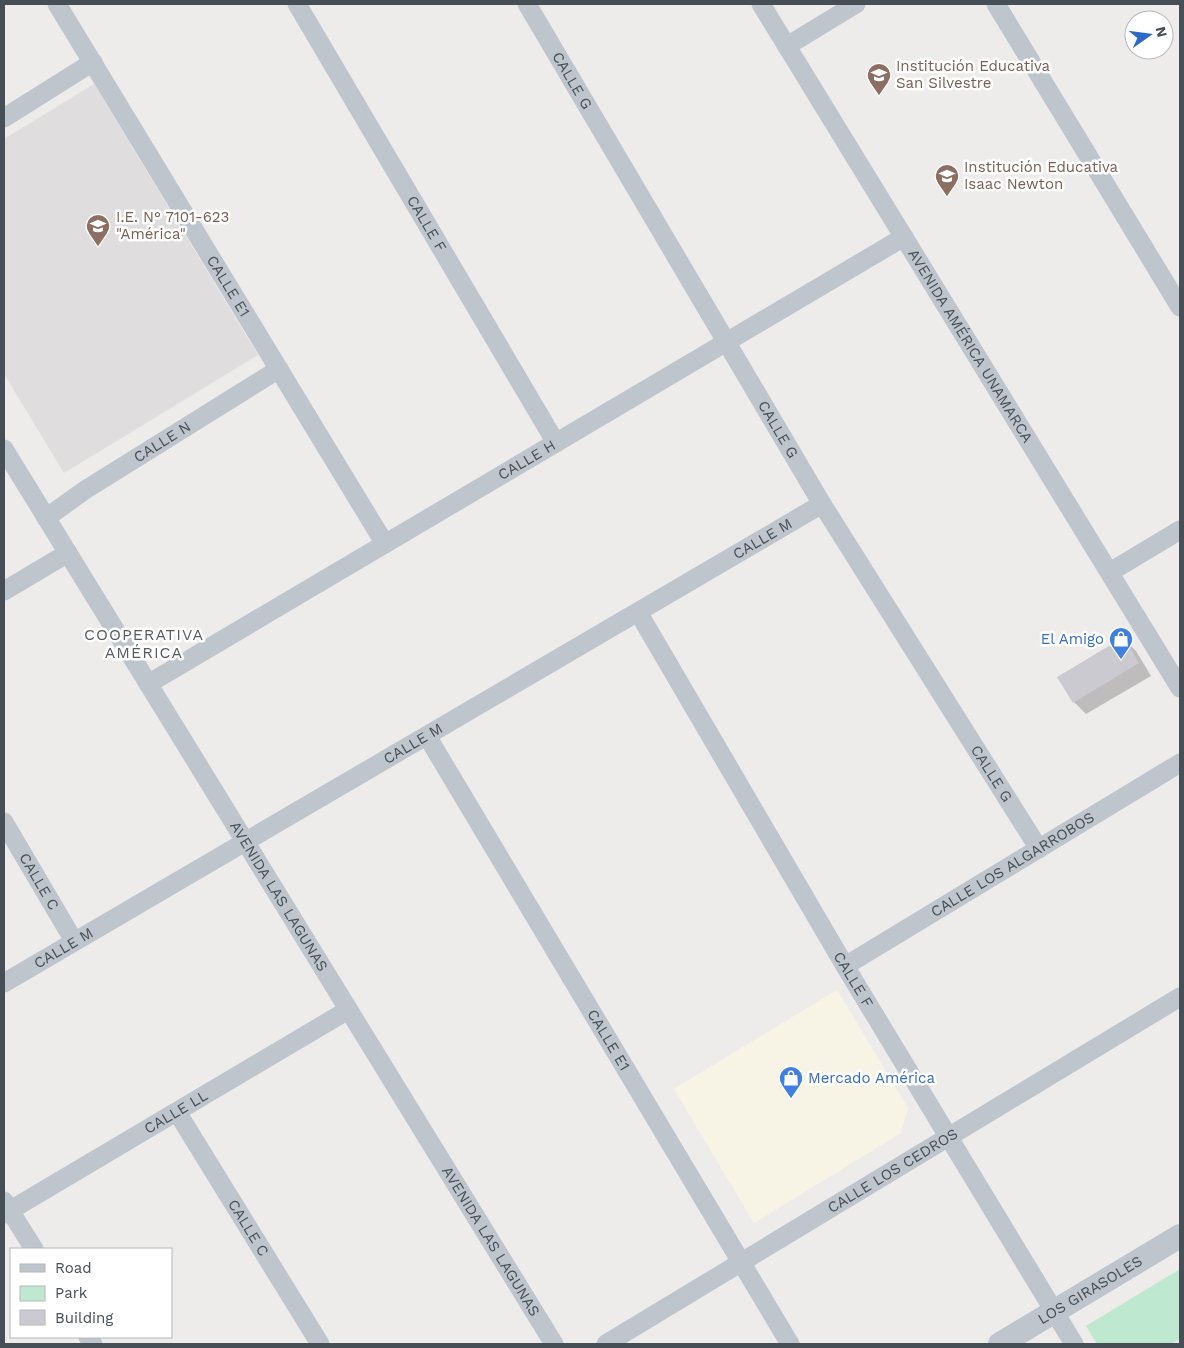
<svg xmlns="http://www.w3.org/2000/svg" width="1184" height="1348" font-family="'Work Sans',sans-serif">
  <rect width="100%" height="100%" fill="#eeeceb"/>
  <polygon fill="#f8f4e5" points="837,990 908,1108 901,1133 754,1223 674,1089"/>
  <polygon fill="#dfdddd" points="94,84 258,355 64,473 4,374 4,139"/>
  <polygon fill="#bee8d0" points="1180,1269 1180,1339 1171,1344 1097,1344 1086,1326"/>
  <polygon fill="#0003" points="1124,639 1136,651 1151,676 1086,714 1074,702"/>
  <polygon fill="#cacad0" points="1124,637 1139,663 1073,703 1057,677"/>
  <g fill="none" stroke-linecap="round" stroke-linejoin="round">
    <g stroke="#bec5cc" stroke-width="19">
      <path id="s1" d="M57,4L385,544"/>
      <path id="s2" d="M297,4L556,443"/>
      <path id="s3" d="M527,4L822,504L1039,849"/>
      <path id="s4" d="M761,4L1180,688"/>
      <polyline points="996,4 1180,307"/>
      <polyline points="787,46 856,4"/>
      <polyline points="4,118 93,62"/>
      <path id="s5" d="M4,449L554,1344"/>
      <path id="s6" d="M46,518L85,490L279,369"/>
      <polyline points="1110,572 1180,530"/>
      <polyline points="4,591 68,553"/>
      <path id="s7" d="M638,612L845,966L1074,1344"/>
      <path id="s8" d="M148,684L904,237"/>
      <path id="s9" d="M427,736L790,1344"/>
      <path id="s10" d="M4,822L74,941"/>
      <path id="s11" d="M845,966L1180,763"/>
      <path id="s12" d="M4,983L822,504"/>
      <path id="s13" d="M177,1112L320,1344"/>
      <polyline points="4,1201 34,1249"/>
      <path id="s14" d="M4,1214L348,1010"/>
      <polyline points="88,1337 93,1344"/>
      <path id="s15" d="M606,1344L1180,997"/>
    </g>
    <path stroke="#bec5cc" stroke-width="24" id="s16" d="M1000,1344L1180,1236"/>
  </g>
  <defs>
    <g id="school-pin" transform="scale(1.25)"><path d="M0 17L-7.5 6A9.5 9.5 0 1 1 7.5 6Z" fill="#8d6e63" stroke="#fff"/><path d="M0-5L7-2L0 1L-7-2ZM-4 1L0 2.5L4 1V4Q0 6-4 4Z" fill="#fff"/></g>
    <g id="shop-pin" transform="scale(1.25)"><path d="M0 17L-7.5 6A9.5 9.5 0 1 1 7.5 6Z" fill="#3f7fe0" stroke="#fff"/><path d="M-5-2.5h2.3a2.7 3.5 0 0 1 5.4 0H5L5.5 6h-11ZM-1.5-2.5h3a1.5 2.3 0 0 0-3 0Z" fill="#fff"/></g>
  </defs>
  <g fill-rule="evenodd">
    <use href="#school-pin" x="879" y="75"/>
    <use href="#school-pin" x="947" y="176"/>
    <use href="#school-pin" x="98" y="226"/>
    <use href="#shop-pin" x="1121" y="639"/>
    <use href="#shop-pin" x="791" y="1078"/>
  </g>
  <g text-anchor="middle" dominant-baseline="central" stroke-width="5" stroke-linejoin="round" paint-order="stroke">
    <g font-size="15" fill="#785e54" stroke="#fff" text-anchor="start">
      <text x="896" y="66">Institución Educativa<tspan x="896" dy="17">San Silvestre</tspan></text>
      <text x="964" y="167">Institución Educativa<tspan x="964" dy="17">Isaac Newton</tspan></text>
      <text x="116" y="217">I.E. N° 7101-623<tspan x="116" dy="17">"América"</tspan></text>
    </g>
    <g font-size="15" fill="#464e56" stroke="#fff">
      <text stroke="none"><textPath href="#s3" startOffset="89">CALLE G</textPath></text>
      <text stroke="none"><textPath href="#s2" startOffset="255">CALLE F</textPath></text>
      <text stroke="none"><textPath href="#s1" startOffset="330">CALLE E1</textPath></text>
      <text stroke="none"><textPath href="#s4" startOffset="401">AVENIDA AMÉRICA UNAMARCA</textPath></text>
      <text stroke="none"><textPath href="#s3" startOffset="494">CALLE G</textPath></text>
      <text stroke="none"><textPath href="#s6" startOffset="139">CALLE N</textPath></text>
      <text stroke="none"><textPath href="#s8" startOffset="440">CALLE H</textPath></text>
      <text stroke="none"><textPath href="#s12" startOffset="879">CALLE M</textPath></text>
      <text stroke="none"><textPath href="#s12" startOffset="474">CALLE M</textPath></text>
      <text stroke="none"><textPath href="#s3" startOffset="899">CALLE G</textPath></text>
      <text stroke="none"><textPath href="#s11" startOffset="196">CALLE LOS ALGARROBOS</textPath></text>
      <text stroke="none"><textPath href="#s10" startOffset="69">CALLE C</textPath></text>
      <text stroke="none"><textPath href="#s5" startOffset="525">AVENIDA LAS LAGUNAS</textPath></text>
      <text stroke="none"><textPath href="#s12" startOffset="69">CALLE M</textPath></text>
      <text stroke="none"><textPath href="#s7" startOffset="426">CALLE F</textPath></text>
      <text stroke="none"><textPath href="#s9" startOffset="354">CALLE E1</textPath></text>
      <text stroke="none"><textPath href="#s14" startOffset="200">CALLE LL</textPath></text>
      <text stroke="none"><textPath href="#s15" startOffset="335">CALLE LOS CEDROS</textPath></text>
      <text stroke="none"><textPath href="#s13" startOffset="136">CALLE C</textPath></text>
      <text stroke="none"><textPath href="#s5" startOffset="930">AVENIDA LAS LAGUNAS</textPath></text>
      <text stroke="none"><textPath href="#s16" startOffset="105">LOS GIRASOLES</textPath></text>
    </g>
    <g font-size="15" fill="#366cbe" stroke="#fff" text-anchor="end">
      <text x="1104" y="639">El Amigo</text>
      <text x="808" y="1078" text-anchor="start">Mercado América</text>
    </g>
    <g font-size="16" letter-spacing="1" fill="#595c5f" stroke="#fff">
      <text x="144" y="634">COOPERATIVA<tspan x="144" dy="18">AMÉRICA</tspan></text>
    </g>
  </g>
  <rect width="1184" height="1348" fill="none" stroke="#464e56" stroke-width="10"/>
  <rect x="10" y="1248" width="162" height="90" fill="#ffffff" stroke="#b5b8bb"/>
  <rect x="20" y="1264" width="25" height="8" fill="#bec5cc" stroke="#b5b8bb"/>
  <text x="55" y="1273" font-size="15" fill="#464e56">Road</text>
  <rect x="20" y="1286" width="25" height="15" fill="#bee8d0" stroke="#b5b8bb"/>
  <text x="55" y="1298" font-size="15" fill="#464e56">Park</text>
  <rect x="20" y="1310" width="25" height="15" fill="#cacad0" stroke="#b5b8bb"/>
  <text x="55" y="1323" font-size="15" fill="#464e56">Building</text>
  <g transform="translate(1149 35) rotate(76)"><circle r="24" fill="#ffffff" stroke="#b5b8bb"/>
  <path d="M0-4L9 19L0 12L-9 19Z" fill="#2d69c6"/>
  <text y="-8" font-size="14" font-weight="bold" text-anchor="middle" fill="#464e56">N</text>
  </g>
</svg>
